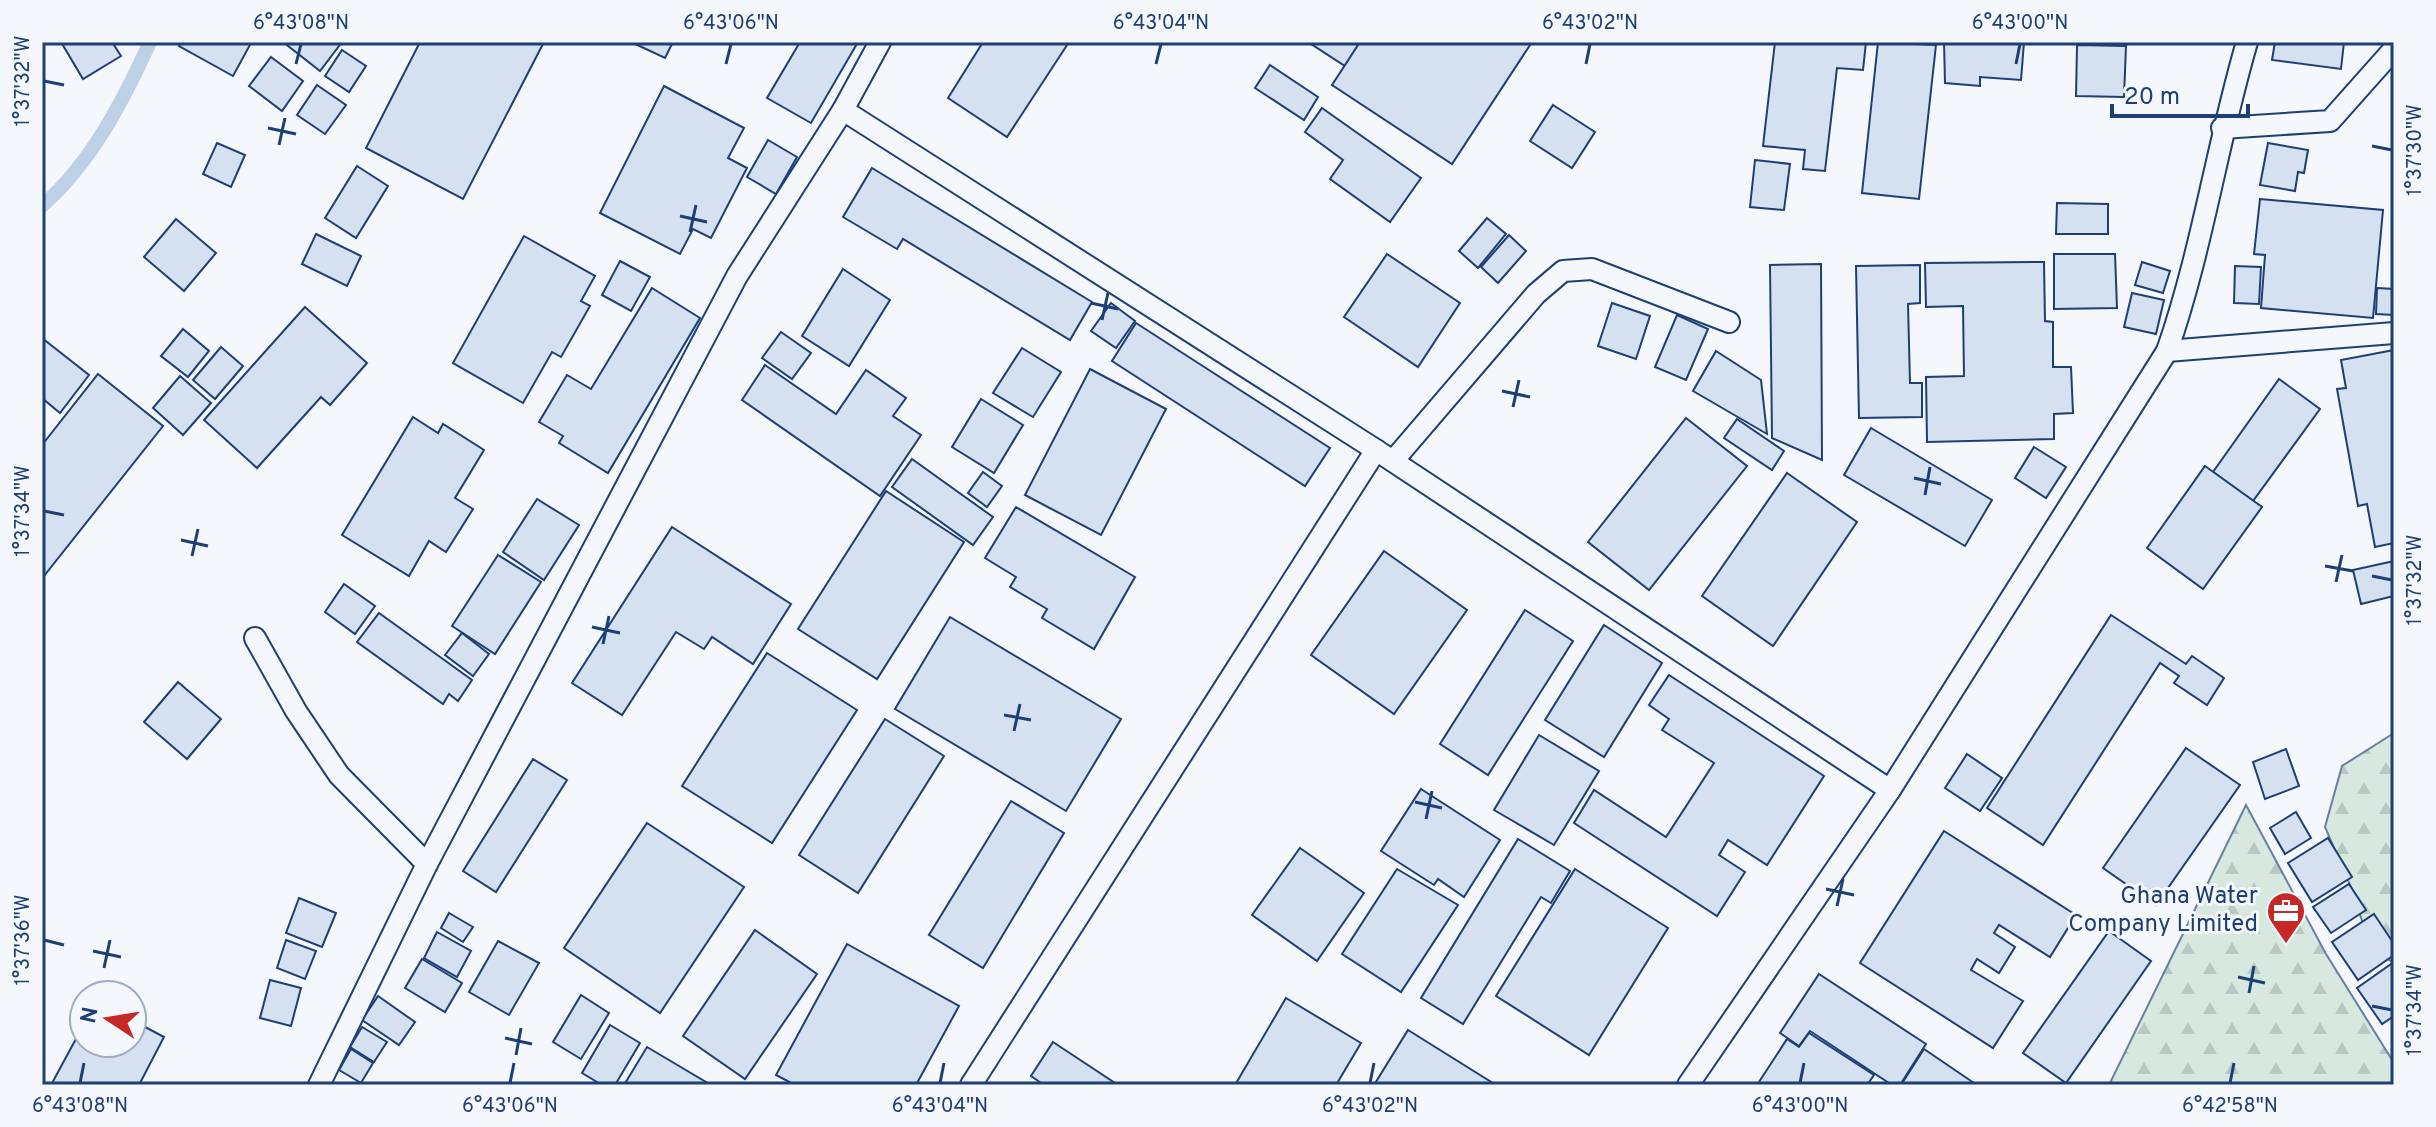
<svg xmlns="http://www.w3.org/2000/svg" width="2436" height="1127" font-family="Overpass,sans-serif">
  <defs>
    <pattern id="forest-firs" width="22" height="20" patternUnits="userSpaceOnUse" patternTransform="scale(2)"><rect width="22" height="20" fill="#d7e8df"/><path d="M5 1l3.5 6h-7zM16 11l3.5 6h-7z" fill="#b8c8c3"/></pattern>
  </defs>
  <rect width="100%" height="100%" fill="#f4f7fb"/>
  <g fill="url(#forest-firs)" stroke="#687fa3" stroke-width="2">
    <polygon points="2394,733 2394,963 2370,948 2354,894 2325,827 2342,766"/>
    <polygon points="2246,805 2326,954 2394,1063 2394,1085 2109,1085"/>
  </g>
  <g fill="none" stroke-linecap="round" stroke-linejoin="round">
    <path stroke="#bed0e5" stroke-width="14" d="M42,206C92,162 123,101 150,42"/>
  </g>
  <g fill="#d5e0f0" stroke="#1d3f73" stroke-width="2">
    <polygon points="61,42 112,42 121,56 83,79"/>
    <polygon points="181,42 249,42 251,43 233,76 179,46"/>
    <polygon points="283,42 342,42 320,71"/>
    <polygon points="420,42 544,42 463,199 366,148"/>
    <polygon points="631,42 673,42 665,58"/>
    <polygon points="800,42 858,42 811,123 767,98"/>
    <polygon points="983,42 1069,42 1007,137 948,98"/>
    <polygon points="1308,42 1360,42 1345,66"/>
    <polygon points="1360,42 1532,42 1452,164 1332,85"/>
    <polygon points="1775,42 1866,42 1863,70 1837,68 1825,171 1803,169 1805,150 1763,146"/>
    <polygon points="1878,42 1936,45 1919,199 1862,193"/>
    <polygon points="1944,42 2024,42 2021,80 1980,77 1980,86 1945,83"/>
    <polygon points="2275,42 2344,42 2341,69 2272,60"/>
    <polygon points="2077,45 2126,46 2124,97 2076,96"/>
    <polygon points="342,50 366,66 349,92 325,76"/>
    <polygon points="271,57 303,81 282,111 249,86"/>
    <polygon points="1270,65 1318,97 1304,120 1255,88"/>
    <polygon points="317,85 346,105 325,134 297,115"/>
    <polygon points="664,86 744,128 728,158 747,168 711,238 693,229 680,254 600,213"/>
    <polygon points="1553,105 1595,132 1572,168 1530,141"/>
    <polygon points="1322,108 1421,178 1390,222 1330,179 1343,160 1305,132"/>
    <polygon points="768,140 797,157 776,194 747,177"/>
    <polygon points="217,143 245,155 231,187 203,174"/>
    <polygon points="2268,143 2308,150 2304,173 2298,172 2295,191 2260,185"/>
    <polygon points="1755,160 1790,164 1784,210 1750,207"/>
    <polygon points="357,166 388,186 356,238 325,218"/>
    <polygon points="872,168 1092,302 1070,340 903,239 897,249 843,217"/>
    <polygon points="2260,199 2383,210 2373,318 2261,308 2265,255 2254,254"/>
    <polygon points="2057,203 2108,204 2108,234 2056,234"/>
    <polygon points="1487,218 1506,234 1478,268 1459,251"/>
    <polygon points="176,219 216,253 184,291 144,257"/>
    <polygon points="316,234 361,256 347,286 302,264"/>
    <polygon points="1509,235 1526,251 1498,283 1481,267"/>
    <polygon points="524,236 595,276 581,301 590,306 561,357 552,352 523,403 453,363"/>
    <polygon points="1387,254 1460,303 1418,367 1344,317"/>
    <polygon points="2054,254 2115,254 2117,308 2054,309"/>
    <polygon points="620,261 650,277 631,311 602,295"/>
    <polygon points="2044,262 2045,321 2053,322 2053,367 2071,367 2073,413 2054,414 2054,439 1927,442 1926,377 1964,376 1963,306 1926,307 1925,263"/>
    <polygon points="2142,262 2170,271 2163,293 2135,285"/>
    <polygon points="1821,264 1822,460 1772,438 1770,265"/>
    <polygon points="1920,265 1920,303 1908,304 1910,383 1922,383 1922,417 1859,418 1856,266"/>
    <polygon points="2235,266 2261,267 2259,304 2234,303"/>
    <polygon points="843,269 890,300 849,366 802,336"/>
    <polygon points="652,288 700,318 608,473 559,443 563,436 539,422 567,375 591,389"/>
    <polygon points="2377,288 2394,289 2394,315 2376,314"/>
    <polygon points="2132,293 2164,300 2156,334 2124,327"/>
    <polygon points="1111,303 1135,321 1116,348 1091,331"/>
    <polygon points="1612,303 1650,316 1636,359 1598,346"/>
    <polygon points="305,307 367,363 330,405 321,397 257,468 204,420"/>
    <polygon points="1677,315 1708,329 1686,380 1655,367"/>
    <polygon points="1136,323 1330,448 1305,486 1112,361"/>
    <polygon points="183,329 209,351 188,377 161,356"/>
    <polygon points="781,332 811,353 792,379 762,358"/>
    <polygon points="42,338 89,375 60,413 42,398"/>
    <polygon points="221,347 243,366 215,399 193,380"/>
    <polygon points="1022,348 1061,372 1033,417 993,393"/>
    <polygon points="2394,350 2394,543 2375,547 2367,504 2358,506 2337,389 2346,388 2341,360"/>
    <polygon points="1716,351 1761,380 1767,434 1693,391"/>
    <polygon points="765,365 836,414 866,370 906,398 893,416 921,435 880,496 742,400"/>
    <polygon points="1090,369 1166,409 1101,535 1025,495"/>
    <polygon points="98,374 163,426 44,576 42,445"/>
    <polygon points="180,376 211,403 183,435 153,408"/>
    <polygon points="2279,379 2320,409 2253,501 2213,472"/>
    <polygon points="981,399 1023,425 994,473 952,447"/>
    <polygon points="413,417 438,433 443,424 484,450 455,498 473,509 446,552 429,541 409,576 342,535"/>
    <polygon points="1686,418 1747,466 1649,590 1588,542"/>
    <polygon points="1737,419 1784,451 1772,470 1724,438"/>
    <polygon points="1871,428 1992,500 1965,546 1844,475"/>
    <polygon points="2034,447 2066,467 2046,498 2015,478"/>
    <polygon points="912,459 993,517 973,545 892,487"/>
    <polygon points="2205,466 2262,507 2203,589 2147,548"/>
    <polygon points="983,472 1002,486 987,507 968,493"/>
    <polygon points="1787,473 1857,522 1773,646 1702,596"/>
    <polygon points="886,491 964,542 877,679 798,629"/>
    <polygon points="537,499 579,525 544,580 503,552"/>
    <polygon points="1016,507 1135,577 1094,649 1042,618 1047,609 1010,587 1016,577 985,558"/>
    <polygon points="672,527 791,604 753,664 712,637 704,649 676,632 622,715 572,683"/>
    <polygon points="1384,551 1467,610 1394,714 1311,655"/>
    <polygon points="498,555 541,582 495,654 452,626"/>
    <polygon points="2394,561 2394,596 2361,604 2353,570"/>
    <polygon points="344,584 375,606 355,634 325,612"/>
    <polygon points="1525,610 1573,641 1488,775 1440,744"/>
    <polygon points="379,613 472,680 458,701 449,694 443,704 357,642"/>
    <polygon points="2111,615 2186,664 2192,656 2224,678 2207,705 2174,683 2179,676 2160,663 2043,845 1987,808"/>
    <polygon points="950,617 1121,719 1066,811 895,709"/>
    <polygon points="1604,625 1662,663 1604,757 1545,720"/>
    <polygon points="462,633 489,654 473,676 445,655"/>
    <polygon points="767,653 857,710 772,843 682,786"/>
    <polygon points="1669,675 1824,776 1767,865 1728,840 1719,855 1745,872 1717,916 1574,823 1594,790 1666,837 1714,763 1662,730 1669,719 1649,705"/>
    <polygon points="178,682 221,719 187,759 144,722"/>
    <polygon points="885,719 944,756 858,893 799,855"/>
    <polygon points="1539,735 1599,771 1554,845 1494,810"/>
    <polygon points="2186,748 2240,785 2156,905 2103,868"/>
    <polygon points="2286,749 2299,786 2265,799 2253,762"/>
    <polygon points="1967,754 2002,778 1980,811 1945,788"/>
    <polygon points="533,759 567,780 496,892 463,871"/>
    <polygon points="1421,789 1500,840 1464,897 1438,879 1434,885 1381,851"/>
    <polygon points="1011,801 1064,833 983,968 929,935"/>
    <polygon points="2296,812 2311,838 2285,854 2270,828"/>
    <polygon points="647,823 744,887 660,1013 564,948"/>
    <polygon points="1944,831 2076,915 2050,957 1999,925 1994,933 2015,947 1999,973 1977,959 1971,970 2023,1001 1993,1048 1860,963"/>
    <polygon points="2328,838 2352,877 2312,902 2288,863"/>
    <polygon points="1518,839 1570,871 1551,903 1541,897 1463,1024 1421,998"/>
    <polygon points="1300,848 1364,893 1317,961 1252,915"/>
    <polygon points="1397,869 1458,905 1401,992 1342,954"/>
    <polygon points="1575,869 1668,928 1589,1055 1496,996"/>
    <polygon points="2349,884 2366,910 2331,933 2313,907"/>
    <polygon points="299,898 336,913 322,947 286,933"/>
    <polygon points="449,913 473,927 463,942 441,928"/>
    <polygon points="2374,914 2394,944 2394,955 2358,980 2332,942"/>
    <polygon points="755,930 817,974 745,1079 683,1036"/>
    <polygon points="2109,931 2151,961 2066,1083 2023,1053"/>
    <polygon points="437,932 471,951 457,977 424,958"/>
    <polygon points="286,940 316,951 305,979 277,968"/>
    <polygon points="498,941 539,963 509,1015 469,992"/>
    <polygon points="847,944 959,1006 916,1085 795,1085 776,1075"/>
    <polygon points="422,959 462,983 445,1012 405,988"/>
    <polygon points="2394,962 2394,1016 2382,1024 2357,988"/>
    <polygon points="1819,974 1926,1044 1900,1085 1892,1085 1810,1031 1799,1046 1780,1033"/>
    <polygon points="270,980 301,988 291,1026 260,1018"/>
    <polygon points="581,995 609,1013 581,1059 553,1042"/>
    <polygon points="378,996 415,1022 399,1045 362,1020"/>
    <polygon points="1286,998 1361,1043 1336,1085 1235,1085"/>
    <polygon points="132,1020 164,1037 139,1085 51,1085 84,1024 84,1043 132,1043"/>
    <polygon points="610,1025 640,1043 615,1085 602,1085 582,1073"/>
    <polygon points="362,1027 387,1042 374,1062 350,1047"/>
    <polygon points="1408,1030 1496,1085 1374,1085"/>
    <polygon points="1809,1033 1874,1075 1867,1085 1757,1085 1787,1039 1799,1047"/>
    <polygon points="1053,1042 1118,1085 1044,1085 1031,1076"/>
    <polygon points="647,1047 711,1085 624,1085"/>
    <polygon points="351,1049 373,1063 361,1083 339,1070"/>
    <polygon points="1924,1049 1974,1083 1973,1085 1901,1085"/>
  </g>
  <g fill="none" stroke-linecap="round" stroke-linejoin="round">
    <g stroke="#1d3f73" stroke-width="24">
      <g id="service">
        <polyline points="843,110 1376,450 1890,790"/>
        <polyline points="2222,128 2330,121 2394,49"/>
        <polyline points="2167,351 2394,333"/>
        <polyline points="1393,461 1536,294 1563,271 1592,269 1729,322"/>
        <polyline points="255,638 296,711 339,775 427,864"/>
        <polyline points="319,1085 427,864 737,276 843,110 880,42"/>
        <polyline points="971,1085 1376,450"/>
        <path d="M1688,1085L1890,790L2167,351C2202,251 2217,144 2247,42"/>
      </g>
    </g>
    <use href="#service" stroke="#f4f7fb" stroke-width="20"/>
  </g>
  <path fill="none" stroke="#1d3f73" stroke-width="3" d="M296,64L301,44M726,64L731,44M1156,64L1161,44M1586,64L1590,44M2016,64L2020,44M44,81L64,85M268,128L296,134M279,145L285,118M2372,146L2392,150M680,216L707,222M690,232L696,205M1091,303L1118,309M1102,320L1108,293M1502,391L1530,397M1513,407L1519,380M1914,478L1941,484M1925,495L1930,467M44,511L64,515M181,540L208,546M192,556L198,529M2325,566L2353,571M2372,576L2392,580M2336,582L2342,555M592,627L620,633M603,644L609,616M1004,715L1031,720M1014,731L1020,704M1415,802L1442,808M1426,819L1432,791M1826,889L1854,895M1837,906L1843,879M44,940L64,945M93,951L121,957M104,968L110,940M2238,977L2265,983M2249,993L2254,966M2372,1006L2392,1010M505,1038L532,1044M516,1055L521,1028M80,1083L84,1063M510,1083L514,1063M940,1083L944,1063M1370,1083L1374,1063M1800,1083L1804,1063M2230,1083L2234,1063"/>
  <defs>
    <g id="office-pin" transform="scale(2)"><path d="M0 17L-7.5 6A9.5 9.5 0 1 1 7.5 6Z" fill="#c62828" stroke="#f4f7fb"/><path d="M-6-3h4V-5.5h4V-3h4V5H-6ZM-1-4.5V-3h2v-1.5ZM-6 0V1H6V0Z" fill="#fff"/></g>
  </defs>
  <g fill-rule="evenodd">
    <use href="#office-pin" x="2286" y="911"/>
  </g>
  <g text-anchor="middle" dominant-baseline="central" stroke-width="6" stroke-linejoin="round" paint-order="stroke">
    <g font-size="24" fill="#1d3f73" stroke="#f4f7fb" text-anchor="end">
      <text x="2258" y="897">Ghana Water<tspan x="2258" dy="28">Company Limited</tspan></text>
    </g>
  </g>
  <rect width="2436" height="1127" fill="none" stroke="#f4f7fb" stroke-width="88"/>
  <g transform="translate(108 1019) rotate(282)"><circle r="38" fill="#f4f7fb" stroke="#9eadc5" stroke-width="2"/>
  <path d="M0-6L14 30L0 20L-14 30Z" fill="#c62828"/>
  <text y="-12" font-size="22" font-weight="bold" text-anchor="middle" fill="#1d3f73">N</text>
  </g>
  <path d="M2112 104v12h136v-12" fill="none" stroke="#1d3f73" stroke-width="4"/>
  <text x="2124" y="104" font-size="24" fill="#1d3f73" stroke="#f4f7fb" stroke-width="6" paint-order="stroke">20 m</text>
  <rect x="44" y="44" width="2348" height="1039" fill="none" stroke="#1d3f73" stroke-width="3"/>
  <g font-size="20" text-anchor="middle" fill="#1d3f73">
    <text x="301" y="29">6°43'08"N</text>
    <text x="731" y="29">6°43'06"N</text>
    <text x="1161" y="29">6°43'04"N</text>
    <text x="1590" y="29">6°43'02"N</text>
    <text x="2020" y="29">6°43'00"N</text>
    <text transform="translate(22 81) rotate(-90)" y="7">1°37'32"W</text>
    <text transform="translate(2414 150) rotate(-90)" y="7">1°37'30"W</text>
    <text transform="translate(22 511) rotate(-90)" y="7">1°37'34"W</text>
    <text transform="translate(2414 580) rotate(-90)" y="7">1°37'32"W</text>
    <text transform="translate(22 940) rotate(-90)" y="7">1°37'36"W</text>
    <text transform="translate(2414 1010) rotate(-90)" y="7">1°37'34"W</text>
    <text x="80" y="1112">6°43'08"N</text>
    <text x="510" y="1112">6°43'06"N</text>
    <text x="940" y="1112">6°43'04"N</text>
    <text x="1370" y="1112">6°43'02"N</text>
    <text x="1800" y="1112">6°43'00"N</text>
    <text x="2230" y="1112">6°42'58"N</text>
  </g>
</svg>
